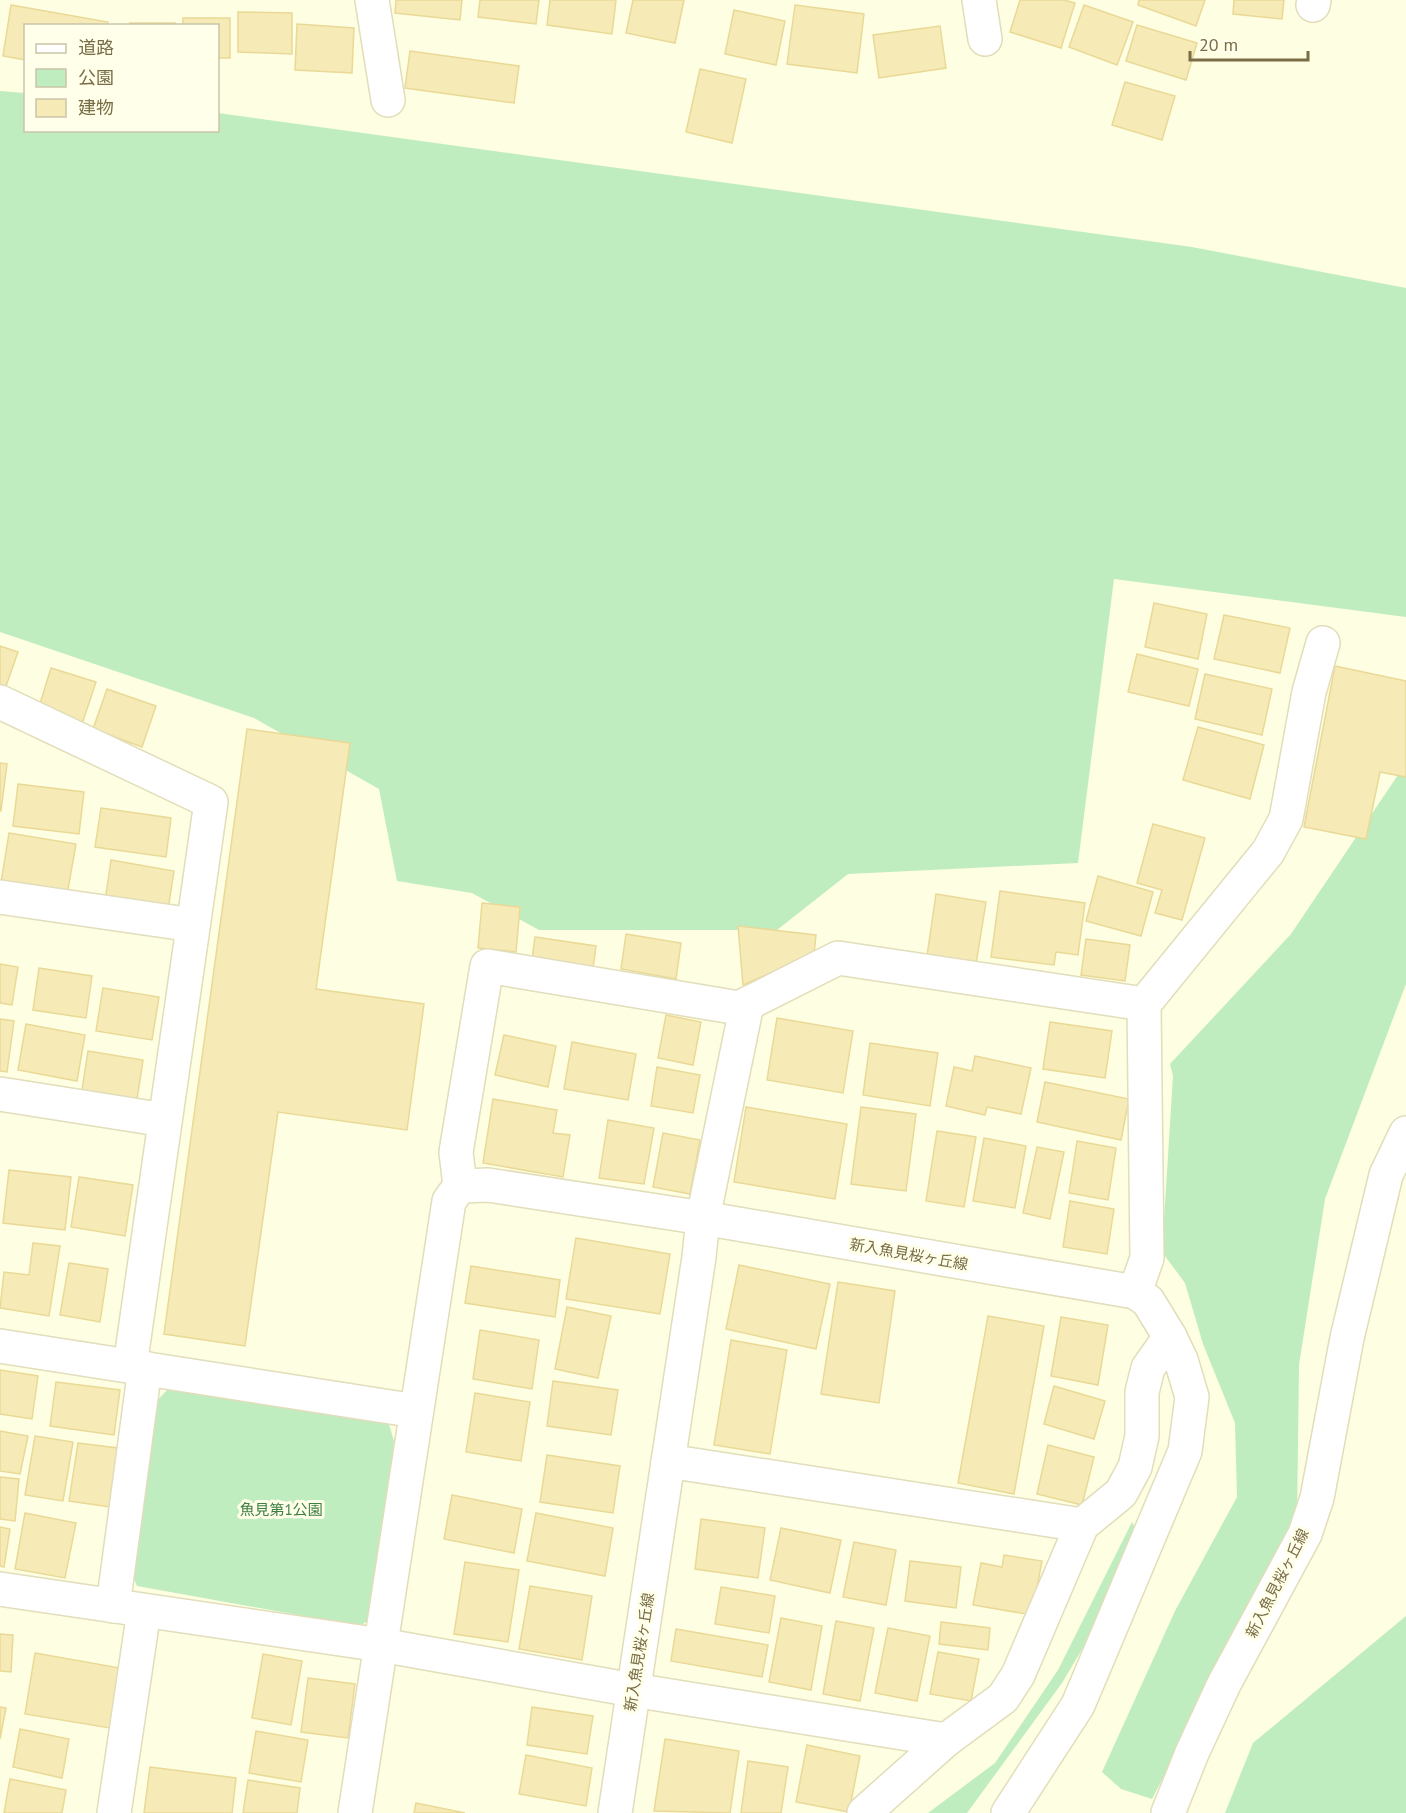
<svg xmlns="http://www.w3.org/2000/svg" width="1406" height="1813" font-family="'PT Sans','Noto Sans JP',sans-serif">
  <rect width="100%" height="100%" fill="#fefee2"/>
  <g fill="#bfedc0">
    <polygon points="0,91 25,93 26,130 218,130 218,113 1192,247 1406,288 1406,617 1114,579 1078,863 848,874 777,930 539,930 472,893 397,881 379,789 254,718 0,632"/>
    <polygon points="1406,763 1406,984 1325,1199 1299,1365 1297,1520 1152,1799 1121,1789 1102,1772 1175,1611 1237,1497 1235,1423 1203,1344 1185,1283 1162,1252 1173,1076 1170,1064 1291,934"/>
    <polygon points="168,1389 388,1421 394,1441 370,1620 359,1626 137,1586 128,1565 153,1405"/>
    <polygon points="1132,1522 1144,1545 1062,1683 967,1813 928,1813 995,1763 1058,1670"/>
    <polygon points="1406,1616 1406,1813 1225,1813 1253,1743"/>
  </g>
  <g fill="#f6eab7" stroke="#ead996" stroke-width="1.5">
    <polygon points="396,0 462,0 460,20 395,13"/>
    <polygon points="480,0 539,0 536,24 478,17"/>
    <polygon points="550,0 616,0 612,34 547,25"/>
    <polygon points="633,0 684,0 675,43 626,33"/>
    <polygon points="1020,0 1064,0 1075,3 1061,48 1010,32"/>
    <polygon points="1139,0 1205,0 1196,26 1138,5"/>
    <polygon points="1234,0 1284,0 1282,19 1233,14"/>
    <polygon points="11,5 108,22 107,26 26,26 26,60 3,56"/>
    <polygon points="795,5 864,14 857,73 787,64"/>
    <polygon points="1084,5 1133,22 1117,65 1069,47"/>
    <polygon points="734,10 785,21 776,65 725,54"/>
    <polygon points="238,12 292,13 292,54 238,52"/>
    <polygon points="183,18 230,18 230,58 218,58 218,26 183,26"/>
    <rect x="130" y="23" width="45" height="3"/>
    <polygon points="297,24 354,28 352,73 295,70"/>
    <polygon points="1137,25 1197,43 1186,80 1126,61"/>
    <polygon points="940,26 946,68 879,78 873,35"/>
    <polygon points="410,51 519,66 514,103 405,88"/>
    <polygon points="700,69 746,79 732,143 686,132"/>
    <polygon points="1125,82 1175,96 1162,140 1112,125"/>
    <polygon points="1154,603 1207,614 1198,659 1145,647"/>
    <polygon points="1224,615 1290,628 1280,673 1214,659"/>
    <polygon points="0,646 18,652 5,689 0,687"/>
    <polygon points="1137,654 1198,669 1189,706 1128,692"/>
    <polygon points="1335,666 1406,681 1406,777 1380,772 1366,839 1304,827"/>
    <polygon points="51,668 96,682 82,724 38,710"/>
    <polygon points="1205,674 1272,689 1262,735 1195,719"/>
    <polygon points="107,689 156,706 142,747 93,729"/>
    <polygon points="1198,727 1264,745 1250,799 1183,780"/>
    <polygon points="247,729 350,743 316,989 424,1004 407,1130 278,1112 245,1346 164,1334"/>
    <polygon points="0,763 7,764 1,811 0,811"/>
    <polygon points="18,784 84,792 79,834 13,826"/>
    <polygon points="101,808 171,818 166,857 95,847"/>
    <polygon points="1153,824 1205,838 1182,920 1155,913 1162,890 1137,883"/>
    <polygon points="9,833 76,844 67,895 1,883"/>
    <polygon points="111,860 174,871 168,910 105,901"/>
    <polygon points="1098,876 1153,892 1141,936 1086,921"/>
    <polygon points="1000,891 1085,903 1078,955 1056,952 1054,965 991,957"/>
    <polygon points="936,894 986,902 976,964 927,956"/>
    <polygon points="482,903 520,907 516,952 478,948"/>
    <polygon points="738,926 816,935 814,954 743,985"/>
    <polygon points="626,934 681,943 676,979 621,969"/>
    <polygon points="535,937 596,946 593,969 532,959"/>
    <polygon points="1086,939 1130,945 1125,981 1081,975"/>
    <polygon points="0,964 18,967 12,1005 0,1003"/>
    <polygon points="39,968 92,976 86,1018 33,1010"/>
    <polygon points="103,988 159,997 152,1040 96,1031"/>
    <polygon points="666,1015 701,1022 693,1065 658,1058"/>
    <polygon points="777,1018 853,1031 843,1093 767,1080"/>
    <polygon points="0,1019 14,1021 7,1072 0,1071"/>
    <polygon points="1050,1022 1112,1031 1105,1078 1043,1069"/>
    <polygon points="26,1024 85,1035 77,1081 18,1070"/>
    <polygon points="504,1035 556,1046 548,1087 495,1075"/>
    <polygon points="572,1042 636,1054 628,1100 564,1089"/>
    <polygon points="870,1043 938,1053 930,1106 863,1095"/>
    <polygon points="88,1051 143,1060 136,1106 81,1096"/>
    <polygon points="975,1056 1031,1068 1021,1114 987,1107 985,1115 946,1106 954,1067 972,1071"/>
    <polygon points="657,1067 700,1075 693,1113 651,1106"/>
    <polygon points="1045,1082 1129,1099 1121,1140 1037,1122"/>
    <polygon points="493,1099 557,1110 553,1133 570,1135 563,1177 483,1163"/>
    <polygon points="746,1107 847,1124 835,1199 734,1182"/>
    <polygon points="861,1107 916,1114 906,1191 851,1184"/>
    <polygon points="608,1120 654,1128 644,1184 599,1178"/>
    <polygon points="937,1131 976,1137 964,1207 926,1201"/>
    <polygon points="663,1133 700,1140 690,1194 653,1187"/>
    <polygon points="984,1138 1026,1146 1015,1208 973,1201"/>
    <polygon points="1077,1141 1116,1148 1108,1200 1069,1193"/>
    <polygon points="1037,1147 1064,1152 1050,1219 1023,1213"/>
    <polygon points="9,1170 71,1177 65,1230 3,1223"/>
    <polygon points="79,1177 133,1185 125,1236 71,1227"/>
    <polygon points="1070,1201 1114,1209 1107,1254 1063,1247"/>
    <polygon points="576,1238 670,1254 660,1314 566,1299"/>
    <polygon points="33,1243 60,1246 49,1316 0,1308 4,1272 29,1275"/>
    <polygon points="69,1263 108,1269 100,1322 60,1315"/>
    <polygon points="739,1265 830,1284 816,1349 726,1329"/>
    <polygon points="471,1266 560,1280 555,1317 465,1303"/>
    <polygon points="838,1282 895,1291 879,1403 821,1394"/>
    <polygon points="567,1307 611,1316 598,1378 555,1369"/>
    <polygon points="988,1316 1044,1326 1014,1494 958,1483"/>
    <polygon points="1061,1317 1108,1325 1098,1385 1051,1376"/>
    <polygon points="480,1330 539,1340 532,1389 473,1379"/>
    <polygon points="731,1340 787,1350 770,1454 714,1445"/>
    <polygon points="0,1370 38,1376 32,1419 0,1414"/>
    <polygon points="553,1381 618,1390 611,1435 547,1426"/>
    <polygon points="56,1382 120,1390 114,1435 50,1426"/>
    <polygon points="1054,1386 1105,1401 1094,1439 1044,1424"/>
    <polygon points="475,1393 530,1402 521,1461 466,1452"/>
    <polygon points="0,1431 28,1436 20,1474 0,1471"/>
    <polygon points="35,1436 73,1442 63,1501 25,1495"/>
    <polygon points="78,1443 118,1448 110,1507 69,1501"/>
    <polygon points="1048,1445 1094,1457 1082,1505 1037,1494"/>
    <polygon points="547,1455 620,1466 613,1513 540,1502"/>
    <polygon points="0,1477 19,1479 15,1521 0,1519"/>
    <polygon points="452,1495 522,1509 514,1553 444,1539"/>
    <polygon points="25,1513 76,1523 65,1578 15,1569"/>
    <polygon points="536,1513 613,1528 605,1576 527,1561"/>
    <polygon points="701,1519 765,1528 758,1578 695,1569"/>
    <polygon points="0,1527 10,1529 4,1567 0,1566"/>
    <polygon points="781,1528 841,1540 830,1593 770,1580"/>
    <polygon points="854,1542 896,1550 886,1605 843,1597"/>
    <polygon points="1004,1555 1042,1561 1032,1615 973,1605 981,1563 1002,1567"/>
    <polygon points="910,1561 961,1567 956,1608 905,1601"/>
    <polygon points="465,1562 519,1570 508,1642 454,1634"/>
    <polygon points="530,1586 592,1596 582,1660 519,1649"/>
    <polygon points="721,1587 775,1596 769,1633 715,1624"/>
    <polygon points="781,1618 822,1626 811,1690 769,1682"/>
    <polygon points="836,1621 874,1628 860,1701 823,1694"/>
    <polygon points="941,1622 990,1628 988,1650 939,1644"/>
    <polygon points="888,1628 930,1636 917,1701 875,1693"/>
    <polygon points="676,1629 768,1645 762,1677 671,1661"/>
    <polygon points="0,1634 13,1635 11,1672 0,1671"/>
    <polygon points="938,1652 979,1659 971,1701 930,1694"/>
    <polygon points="35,1653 120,1668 110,1728 25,1714"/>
    <polygon points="263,1654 302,1661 291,1725 252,1718"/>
    <polygon points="308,1678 355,1684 348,1738 301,1732"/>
    <polygon points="0,1707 6,1708 0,1739"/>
    <polygon points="532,1707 593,1716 587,1754 527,1745"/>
    <polygon points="20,1729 69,1739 62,1778 13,1767"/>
    <polygon points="256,1731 308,1740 301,1782 249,1773"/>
    <polygon points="665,1739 739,1751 730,1813 654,1811"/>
    <polygon points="807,1745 860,1756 849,1812 796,1802"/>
    <polygon points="526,1755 592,1768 586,1806 519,1794"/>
    <polygon points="748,1761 788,1767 781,1813 741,1813"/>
    <polygon points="150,1767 236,1778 232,1813 144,1813"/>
    <polygon points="10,1779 66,1790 62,1813 4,1813"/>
    <polygon points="248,1780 300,1788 297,1813 243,1813"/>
    <polygon points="416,1803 465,1813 414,1813"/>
  </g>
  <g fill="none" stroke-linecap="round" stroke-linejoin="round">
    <g stroke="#e2ddba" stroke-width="36">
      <g id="minor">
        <polyline points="372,0 388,100"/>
        <polyline points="979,0 985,39"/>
        <polyline points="1313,5 1314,0"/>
        <polyline points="0,702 211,802 130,1366"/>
        <polyline points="0,897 193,925"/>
        <polyline points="0,1094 165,1120"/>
        <polyline points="460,1186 456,1152 487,966 739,1008 838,958 1144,1004"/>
        <polyline points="1135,1292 1147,1258 1144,1004 1268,852 1286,819 1309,692 1323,643"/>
        <polyline points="0,1346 416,1411"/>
        <polyline points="668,1461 1082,1525"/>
        <polyline points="0,1589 381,1645 633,1690 946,1740"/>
        <polyline points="113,1606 145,1368"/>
        <polyline points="114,1813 144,1611"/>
        <polyline points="355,1813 449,1201 460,1186 488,1185 703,1218 747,1004"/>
        <polyline points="864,1813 946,1740 1003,1698 1018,1675 1082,1525 1121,1493 1135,1467 1142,1436 1142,1392 1148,1368 1170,1337"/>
      </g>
    </g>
    <g stroke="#e2ddba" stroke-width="36">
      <g id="tertiary">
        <polyline points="615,1813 699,1257 703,1218 1135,1292 1148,1301 1170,1337 1181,1360 1192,1397 1185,1451 1078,1705 1008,1813"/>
        <polyline points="1168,1813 1192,1753 1224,1684 1305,1534 1317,1498 1347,1338 1386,1175 1406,1133"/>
      </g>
    </g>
    <use href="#minor" stroke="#fff" stroke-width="33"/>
    <use href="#tertiary" stroke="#fff" stroke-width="33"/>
  </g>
  <g text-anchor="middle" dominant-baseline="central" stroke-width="6" stroke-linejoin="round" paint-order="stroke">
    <g font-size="15" fill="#786d46" stroke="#ffffea">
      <text transform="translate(909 1254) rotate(10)">新入魚見桜ヶ丘線</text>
      <text transform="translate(1277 1583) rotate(-63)">新入魚見桜ヶ丘線</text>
      <text transform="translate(639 1652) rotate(-81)">新入魚見桜ヶ丘線</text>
    </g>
    <g font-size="15" fill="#3d8044" stroke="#ffffea">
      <text x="281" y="1509">魚見第1公園</text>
    </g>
  </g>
  <rect x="24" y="24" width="195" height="108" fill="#ffffea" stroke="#c9c5a8" stroke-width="1.5"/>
  <rect x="36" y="44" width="30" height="9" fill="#ffffff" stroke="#c9c5a8" stroke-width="1.5"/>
  <text x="78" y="54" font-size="18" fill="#786d46">道路</text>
  <rect x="36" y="69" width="30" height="18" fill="#bfedc0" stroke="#c9c5a8" stroke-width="1.5"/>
  <text x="78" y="84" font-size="18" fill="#786d46">公園</text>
  <rect x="36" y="99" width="30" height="18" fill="#f6eab7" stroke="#c9c5a8" stroke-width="1.5"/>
  <text x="78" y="114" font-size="18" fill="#786d46">建物</text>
  <path d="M1190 51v9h118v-9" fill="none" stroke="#786d46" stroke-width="3"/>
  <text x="1199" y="51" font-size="18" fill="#786d46" stroke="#ffffea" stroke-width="4.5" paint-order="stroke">20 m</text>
</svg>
